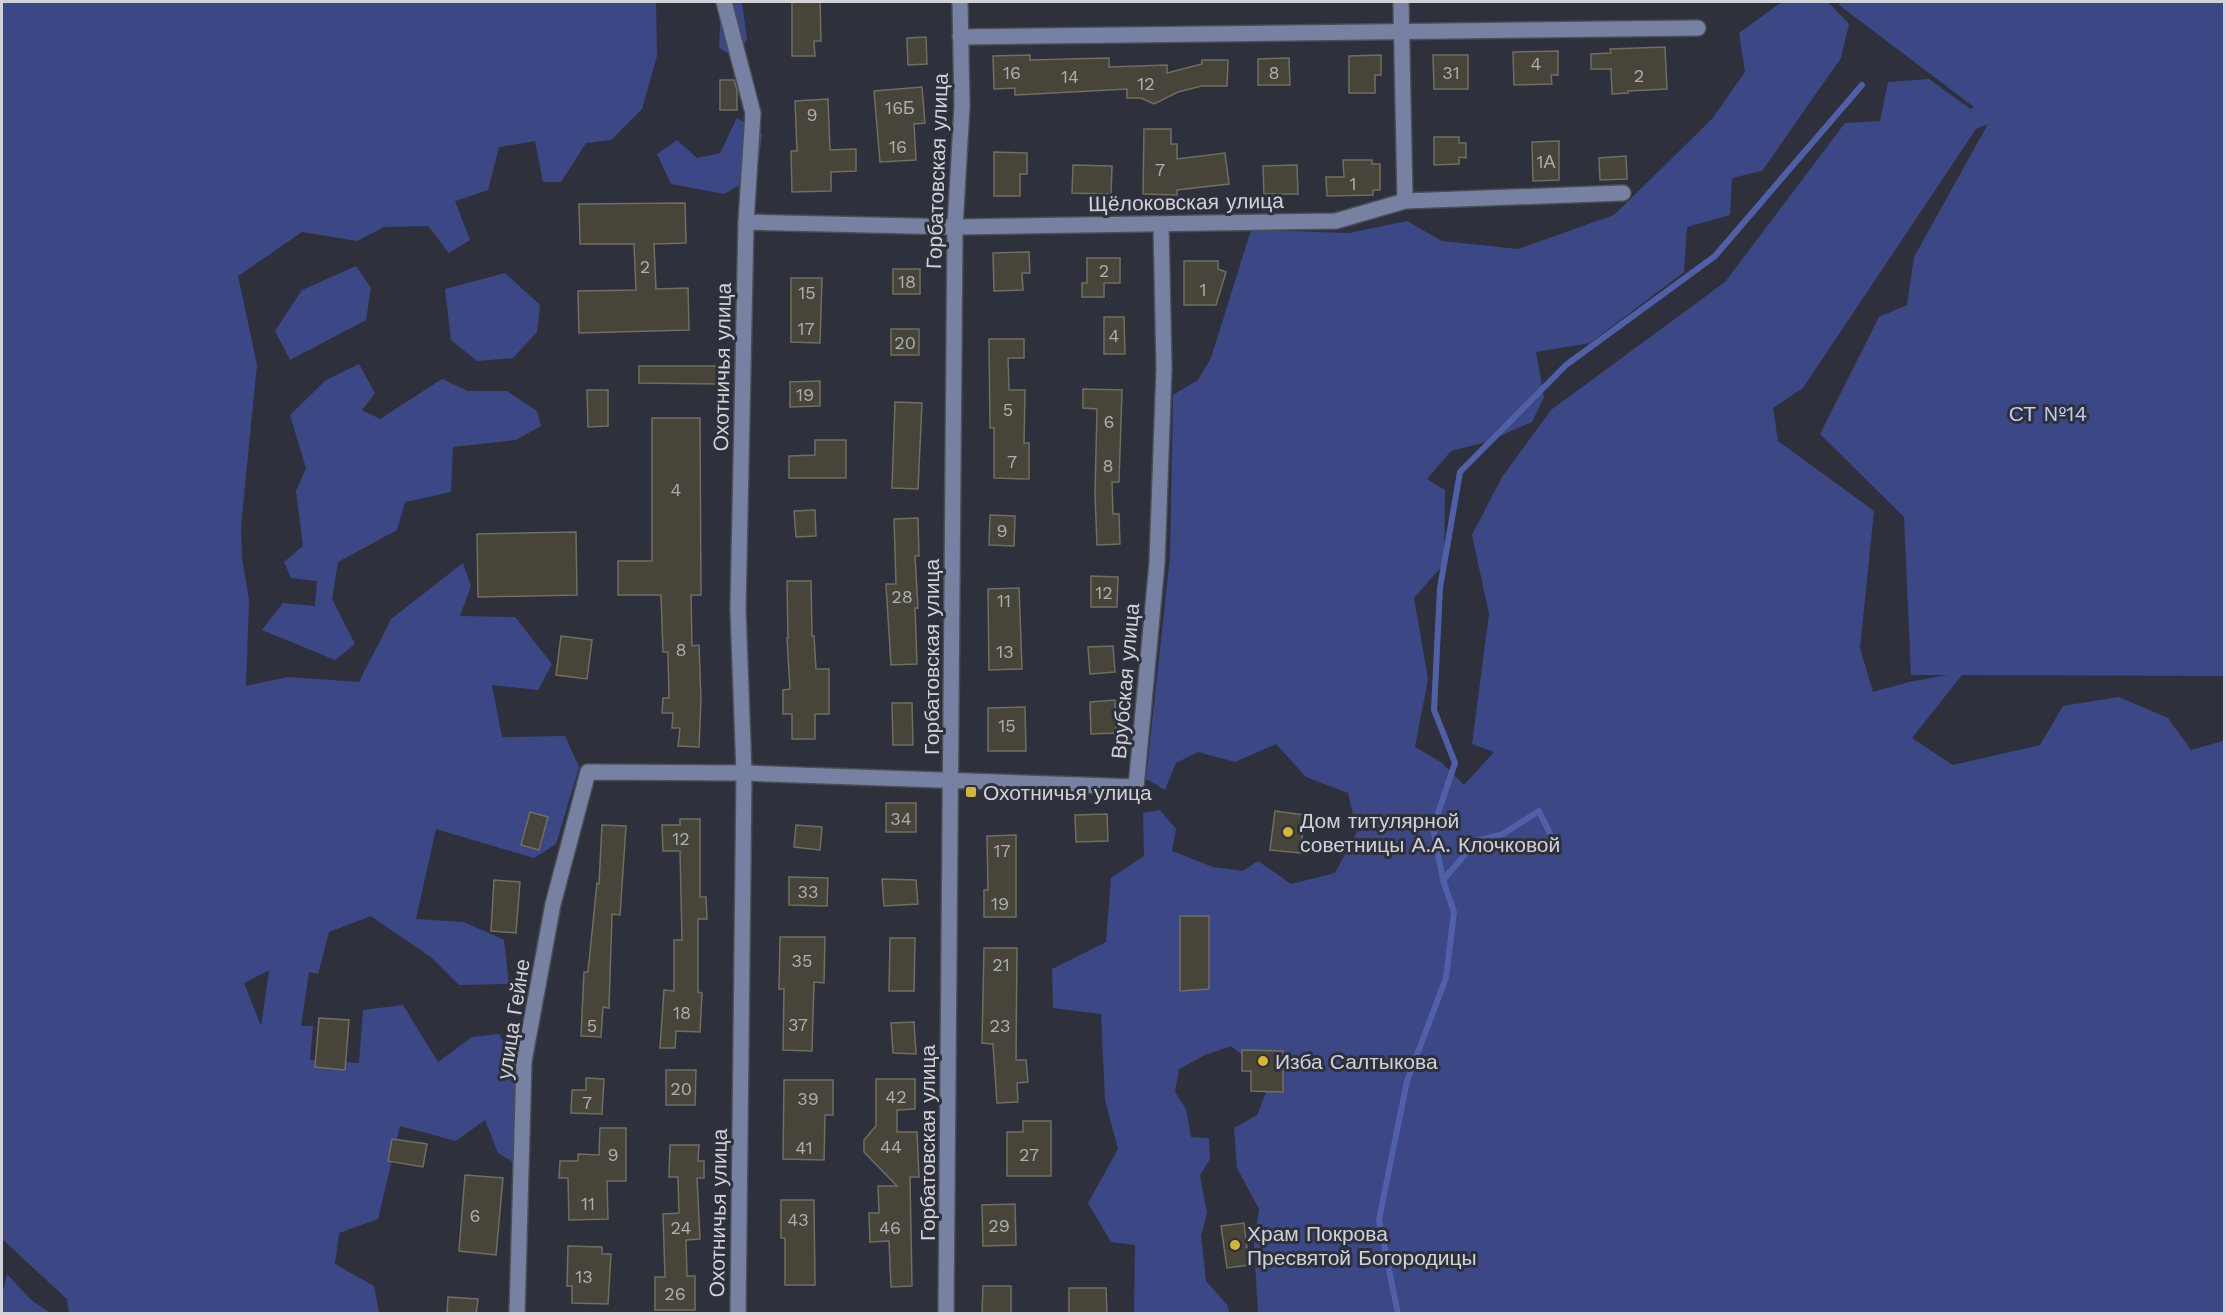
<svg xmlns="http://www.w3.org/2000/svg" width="2226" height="1315" font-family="'Work Sans',sans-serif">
  <rect width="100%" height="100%" fill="#2e313b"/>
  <g fill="#3c4885" fill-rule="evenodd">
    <path d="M2,2H656L657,56L642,109L611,140L586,143L561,182H543L535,141L499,147L488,190L455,201L470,240L449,253L428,226L384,227L357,241L302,232L238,276L257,365L241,526L242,558L249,600L246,686L288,677L359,682L391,619L463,563L471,586L460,616L515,617L552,664L538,690L492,685L502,737L565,736L579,767L556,844L534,858L436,829L416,919L464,922L504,940L509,984L459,985L432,958L371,916L329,932L318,974L309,972L301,1026H313L310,1060L359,1063L363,1010L403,1005L438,1062L472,1037L499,1034L526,1078L518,1151L513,1162L498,1153L485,1120L456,1141L400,1126L378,1219L339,1233L335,1264L374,1286L379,1313H69L67,1299L2,1239ZM268,971H269L261,1026L244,983Z"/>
    <polygon points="721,2 742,2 747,39 736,58 719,48"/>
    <path d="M1786,2H1828L1849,24L1841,58L1762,171L1732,178L1730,215L1687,227L1684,272L1590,343L1536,352L1544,397L1532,422L1486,442L1451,451L1427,479L1445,490L1444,564L1414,598L1428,679L1415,747L1441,762L1464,785L1494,752L1472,744L1489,614L1472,535L1502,477L1551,410L1725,282L1845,123L1880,121L1888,82L1929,79L1970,109L1974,107L1839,5L1840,2H2224V676L1962,675L1912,738L1953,765L2040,745L2063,706L2119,697L2168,718L2191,750L2223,741L2224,734V1313H1258L1254,1245L1259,1209L1237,1168L1234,1128L1257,1115L1266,1092L1256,1066L1231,1046L1205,1055L1179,1069L1175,1092L1186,1109L1191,1137L1209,1138L1210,1159L1200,1175L1207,1213L1201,1236L1206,1281L1228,1306L1229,1313H1134L1135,1245L1111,1242L1088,1203L1118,1149L1105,1100L1101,1014L1053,1008L1052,969L1106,942L1111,878L1144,856L1143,813L1160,810L1176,829L1172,851L1213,867L1243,871L1258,861L1291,884L1335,873L1357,832L1348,793L1306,777L1276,744L1235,762L1198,752L1176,763L1165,790L1146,779L1170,557L1173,395L1198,380L1211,358L1251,230L1349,233L1407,221L1442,241L1518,249L1614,215L1712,119L1745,72L1739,33L1779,4ZM1988,124L1914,257L1907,305L1879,317L1820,434L1904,517L1911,675H1948L1909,682L1873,692L1860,648L1874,511L1778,441L1773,408L1803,388L1976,129Z"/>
    <polygon points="737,118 762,134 757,175 724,194 671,184 657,154 677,140 697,158 720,153"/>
    <polygon points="356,266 371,288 366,320 290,360 275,331 302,290"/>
    <polygon points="505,273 540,305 537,332 513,358 477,361 451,340 445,289"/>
    <polygon points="359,364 375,393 362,410 380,419 442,379 468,391 507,391 537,411 541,426 516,440 453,447 451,492 405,502 397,530 338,562 332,599 355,644 335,660 262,630 283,603 315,606 317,581 291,578 284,562 303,546 296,491 306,468 290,415 326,380"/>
    <polygon points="7,1274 30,1299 50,1313 2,1313 2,1295"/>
  </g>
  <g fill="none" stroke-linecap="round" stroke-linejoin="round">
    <g stroke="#5060a8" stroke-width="6">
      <polyline points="1443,880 1477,841 1503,834 1539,811 1554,842"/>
      <polyline points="1398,1314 1379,1220 1407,1081 1446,978 1454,912 1443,880 1433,828 1455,763 1434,710 1440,588 1460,472 1566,365 1715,256 1862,85"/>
    </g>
  </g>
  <g fill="#474439" stroke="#706d61" stroke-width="1.5">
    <polygon points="792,2 820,2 821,41 814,41 815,56 792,56"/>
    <polygon points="926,37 927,64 908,65 907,38"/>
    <polygon points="1665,47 1667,89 1628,91 1628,93 1612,94 1611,69 1591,69 1591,54 1611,53 1610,49"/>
    <polygon points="1558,51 1558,75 1551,75 1552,84 1514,85 1513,52"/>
    <polygon points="1030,55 1030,60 1109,58 1109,67 1167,65 1167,73 1202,64 1202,60 1228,60 1227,86 1202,86 1178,92 1154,104 1141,98 1127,98 1127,89 1015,95 1015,88 994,89 993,56"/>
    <polygon points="1381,55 1381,75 1375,75 1375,93 1349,93 1349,56"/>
    <polygon points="1433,55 1468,55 1468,89 1434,89"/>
    <polygon points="1289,58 1290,85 1258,85 1258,59"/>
    <polygon points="720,80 734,80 737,90 737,110 720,110"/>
    <polygon points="922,87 925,123 914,124 916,160 880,162 874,91"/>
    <polygon points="828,99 830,150 856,149 856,171 831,172 831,191 792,192 791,151 797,151 795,101"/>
    <polygon points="1144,129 1171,129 1171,144 1177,144 1177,159 1225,153 1229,184 1177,190 1177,195 1143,194"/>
    <polygon points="1434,137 1459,137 1459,143 1466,143 1466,158 1459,157 1459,164 1434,165"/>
    <polygon points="1559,141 1559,180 1533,181 1532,142"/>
    <polygon points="994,152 1027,153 1027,174 1020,174 1020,196 994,196"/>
    <polygon points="1626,156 1627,179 1600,180 1599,158"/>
    <polygon points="1343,160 1372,160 1372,164 1380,164 1380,190 1373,190 1373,195 1327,196 1326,177 1344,177"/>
    <polygon points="1073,165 1112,166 1111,194 1072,193"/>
    <polygon points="1297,165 1298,194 1264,194 1263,166"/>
    <polygon points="685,203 686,243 654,244 656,289 688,288 689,330 579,333 578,291 636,290 634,244 580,244 579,204"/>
    <polygon points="1029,252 1030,273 1022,273 1023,290 994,291 993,253"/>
    <polygon points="1087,258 1120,258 1120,283 1104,283 1104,297 1082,297 1082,283 1087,283"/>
    <polygon points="1184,261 1218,261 1218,269 1226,272 1216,305 1184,305"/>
    <rect x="893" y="269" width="27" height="25"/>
    <polygon points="791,278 822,278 820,343 791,342"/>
    <polygon points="1104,317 1124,317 1125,354 1104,354"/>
    <rect x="891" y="329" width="28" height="26"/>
    <polygon points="989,339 1024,339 1024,358 1008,358 1009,390 1025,390 1024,443 1029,443 1029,479 994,478 994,428 990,428"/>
    <polygon points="639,366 717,366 717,384 639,383"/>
    <polygon points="820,381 820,406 790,407 790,382"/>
    <polygon points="1083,389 1122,390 1119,482 1112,482 1113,514 1119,514 1120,544 1097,545 1095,494 1097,409 1083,408"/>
    <polygon points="587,390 608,390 608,426 588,427"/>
    <polygon points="895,402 922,403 918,489 892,488"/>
    <polygon points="652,418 700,418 701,595 691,595 692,646 699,645 701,700 699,747 678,746 680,728 672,728 673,713 662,713 663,698 669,698 668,652 663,652 661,595 618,595 618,561 652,561"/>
    <polygon points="815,440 846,440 846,478 789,478 789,456 815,455"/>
    <polygon points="815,510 816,536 796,537 794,511"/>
    <polygon points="990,515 1015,516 1014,546 989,545"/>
    <polygon points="918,518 919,556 915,556 918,608 915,608 917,664 891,665 886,584 896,584 894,519"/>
    <polygon points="576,532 577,595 478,597 477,534"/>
    <polygon points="1091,576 1118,577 1117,607 1091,607"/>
    <polygon points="787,581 811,581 812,636 814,636 816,669 829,669 829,714 815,714 815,739 792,739 792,714 783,714 783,690 790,689 787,638 788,638"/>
    <polygon points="1019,588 1022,669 989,670 988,589"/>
    <polygon points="561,636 592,640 587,679 556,675"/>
    <polygon points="1113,646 1115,672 1090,674 1088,647"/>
    <polygon points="1115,700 1116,733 1091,734 1090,702"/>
    <polygon points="892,703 912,703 913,745 893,745"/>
    <polygon points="1025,707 1026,751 988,751 988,708"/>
    <rect x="886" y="803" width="30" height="29"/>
    <polygon points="1275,811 1305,815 1300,853 1270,850"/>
    <polygon points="530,812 548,817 539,850 521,845"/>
    <polygon points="1107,814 1108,841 1076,842 1075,815"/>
    <polygon points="680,819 700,819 700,897 706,897 707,919 698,919 698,992 702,993 700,1032 676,1031 675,1048 660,1048 664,990 674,991 674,940 682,940 680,851 663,851 662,825 680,825"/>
    <polygon points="602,825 626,826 620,915 612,914 609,1008 603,1007 601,1037 581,1036 584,972 588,972 597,883 599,884"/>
    <polygon points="796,825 822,827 820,850 794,847"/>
    <polygon points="1016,835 1016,917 984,917 984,890 988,890 987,836"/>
    <polygon points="789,877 828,878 827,906 789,905"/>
    <polygon points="882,879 916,880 918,904 884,906"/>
    <polygon points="494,880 520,882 516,933 491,931"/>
    <polygon points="1180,916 1209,916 1209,989 1180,991"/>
    <polygon points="780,937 825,937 824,983 814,982 812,1051 783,1050 784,989 779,989"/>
    <polygon points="890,938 915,938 914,991 889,991"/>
    <polygon points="984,948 1017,948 1016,1060 1026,1060 1028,1082 1017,1083 1018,1102 997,1103 993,1044 982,1043"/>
    <polygon points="319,1018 349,1020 345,1070 315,1067"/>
    <polygon points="914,1022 916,1054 893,1053 891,1023"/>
    <polygon points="1242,1050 1283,1051 1283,1092 1251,1091 1251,1071 1242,1071"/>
    <polygon points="666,1070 696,1070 695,1105 666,1105"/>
    <polygon points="586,1078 604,1079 602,1114 571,1113 572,1090 586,1090"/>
    <polygon points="876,1079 915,1079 915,1109 897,1110 897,1132 917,1132 919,1177 910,1177 912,1286 891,1287 889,1241 870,1242 869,1213 879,1213 878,1186 897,1186 864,1152 864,1140 876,1126"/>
    <polygon points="784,1080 833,1080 833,1115 825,1115 824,1160 783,1159"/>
    <polygon points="1023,1121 1051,1121 1051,1176 1007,1176 1007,1132 1023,1132"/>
    <polygon points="600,1128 626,1128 626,1181 607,1181 608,1219 569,1220 568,1178 559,1178 560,1161 578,1161 578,1154 599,1155"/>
    <polygon points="392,1139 427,1144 423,1167 388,1161"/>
    <polygon points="670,1145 699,1145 698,1161 704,1161 704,1178 697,1178 700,1239 686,1240 687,1276 695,1276 695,1310 655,1310 655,1277 665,1277 663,1214 679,1213 678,1177 669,1177"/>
    <polygon points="465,1175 503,1178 496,1255 459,1251"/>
    <polygon points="781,1200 814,1200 815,1285 785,1285 785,1238 781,1238"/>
    <polygon points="1015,1204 1016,1245 983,1246 982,1205"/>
    <polygon points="1244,1223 1249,1265 1227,1268 1221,1226"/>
    <polygon points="568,1246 602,1247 602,1254 611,1254 608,1304 572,1303 572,1286 567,1286"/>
    <polygon points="983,1286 1011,1286 1011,1314 982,1314"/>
    <polygon points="1069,1288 1106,1288 1107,1314 1069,1314"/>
    <polygon points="448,1297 478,1299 476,1314 447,1314"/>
  </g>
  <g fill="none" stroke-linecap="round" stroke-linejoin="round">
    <g stroke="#4b4e57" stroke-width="18">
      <g id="minor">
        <polyline points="724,2 753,113 746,222 738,609 744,773 738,1314"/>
        <polyline points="1401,2 1405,201"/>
        <polyline points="960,37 1698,28"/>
        <polyline points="746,222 955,227 1336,221 1405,201 1623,193"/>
        <polyline points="517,1314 524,1061 553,904 588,772 744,773 1136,787 1157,563 1164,369 1161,224"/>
        <polyline points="946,1314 955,227 962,106 960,2"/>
      </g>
    </g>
    <use href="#minor" stroke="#7781a2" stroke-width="15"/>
  </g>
  <g fill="#d4b635" stroke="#2e313b" stroke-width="2">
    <rect x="965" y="786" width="12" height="12" rx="3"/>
    <circle cx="1288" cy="832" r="6"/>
    <circle cx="1263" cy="1061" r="6"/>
    <circle cx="1235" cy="1245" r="6"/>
  </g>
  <g text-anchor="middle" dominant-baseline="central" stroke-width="6" stroke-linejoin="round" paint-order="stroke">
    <g font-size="18" fill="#aeaeb0">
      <text x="1536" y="63">4</text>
      <text x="1012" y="72">16</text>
      <text x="1274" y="72">8</text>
      <text x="1451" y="72">31</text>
      <text x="1639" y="75">2</text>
      <text x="1070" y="76">14</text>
      <text x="1146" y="83">12</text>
      <text x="900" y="107">16Б</text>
      <text x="812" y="114">9</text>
      <text x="898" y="146">16</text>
      <text x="1546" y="161">1А</text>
      <text x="1160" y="169">7</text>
      <text x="1353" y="183">1</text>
      <text x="645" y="266">2</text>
      <text x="1104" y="270">2</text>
      <text x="907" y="281">18</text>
      <text x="1203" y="289">1</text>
      <text x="807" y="292">15</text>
      <text x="806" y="328">17</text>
      <text x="1114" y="335">4</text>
      <text x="905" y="342">20</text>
      <text x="805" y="394">19</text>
      <text x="1008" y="409">5</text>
      <text x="1109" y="421">6</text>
      <text x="1012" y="461">7</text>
      <text x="1108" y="465">8</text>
      <text x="676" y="489">4</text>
      <text x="1002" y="530">9</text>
      <text x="1104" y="592">12</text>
      <text x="902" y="596">28</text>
      <text x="1004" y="600">11</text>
      <text x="681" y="649">8</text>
      <text x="1005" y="651">13</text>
      <text x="1007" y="725">15</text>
      <text x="901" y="818">34</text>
      <text x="681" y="838">12</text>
      <text x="1002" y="850">17</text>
      <text x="808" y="891">33</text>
      <text x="1000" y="903">19</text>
      <text x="802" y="960">35</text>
      <text x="1001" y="964">21</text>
      <text x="682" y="1012">18</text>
      <text x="798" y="1024">37</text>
      <text x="592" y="1025">5</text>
      <text x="1000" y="1025">23</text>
      <text x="681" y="1088">20</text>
      <text x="896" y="1096">42</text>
      <text x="808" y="1098">39</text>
      <text x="587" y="1102">7</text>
      <text x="891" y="1146">44</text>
      <text x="804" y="1147">41</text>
      <text x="613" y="1154">9</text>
      <text x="1029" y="1154">27</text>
      <text x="588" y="1203">11</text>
      <text x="475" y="1215">6</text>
      <text x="798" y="1219">43</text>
      <text x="999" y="1225">29</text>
      <text x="681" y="1227">24</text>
      <text x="890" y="1227">46</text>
      <text x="584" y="1276">13</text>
      <text x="675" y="1293">26</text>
    </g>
    <g font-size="21" fill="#d0d2d8" stroke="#2e313b">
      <text transform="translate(937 171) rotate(-88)">Горбатовская улица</text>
      <text transform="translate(1186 202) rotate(-1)">Щёлоковская улица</text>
      <text transform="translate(722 367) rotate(-89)">Охотничья улица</text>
      <text transform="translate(931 657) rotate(-90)">Горбатовская улица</text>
      <text transform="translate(1125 681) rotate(-85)">Врубская улица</text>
      <text transform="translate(513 1019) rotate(-81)">улица Гейне</text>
      <text transform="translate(927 1143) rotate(-90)">Горбатовская улица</text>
      <text transform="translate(718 1213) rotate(-89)">Охотничья улица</text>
    </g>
    <g font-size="21" fill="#c0ccf5" stroke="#2e313b">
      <text x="2048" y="413">СТ №14</text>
    </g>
    <g font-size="21" fill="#d0d2d8" stroke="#2e313b" text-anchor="start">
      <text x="983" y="792">Охотничья улица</text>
      <text x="1300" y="820">Дом титулярной<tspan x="1300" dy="24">советницы А.А. Клочковой</tspan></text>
      <text x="1275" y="1061">Изба Салтыкова</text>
      <text x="1247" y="1233">Храм Покрова<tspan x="1247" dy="24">Пресвятой Богородицы</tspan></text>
    </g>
  </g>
  <rect width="2226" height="1315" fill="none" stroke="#d0d2d8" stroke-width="6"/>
</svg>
